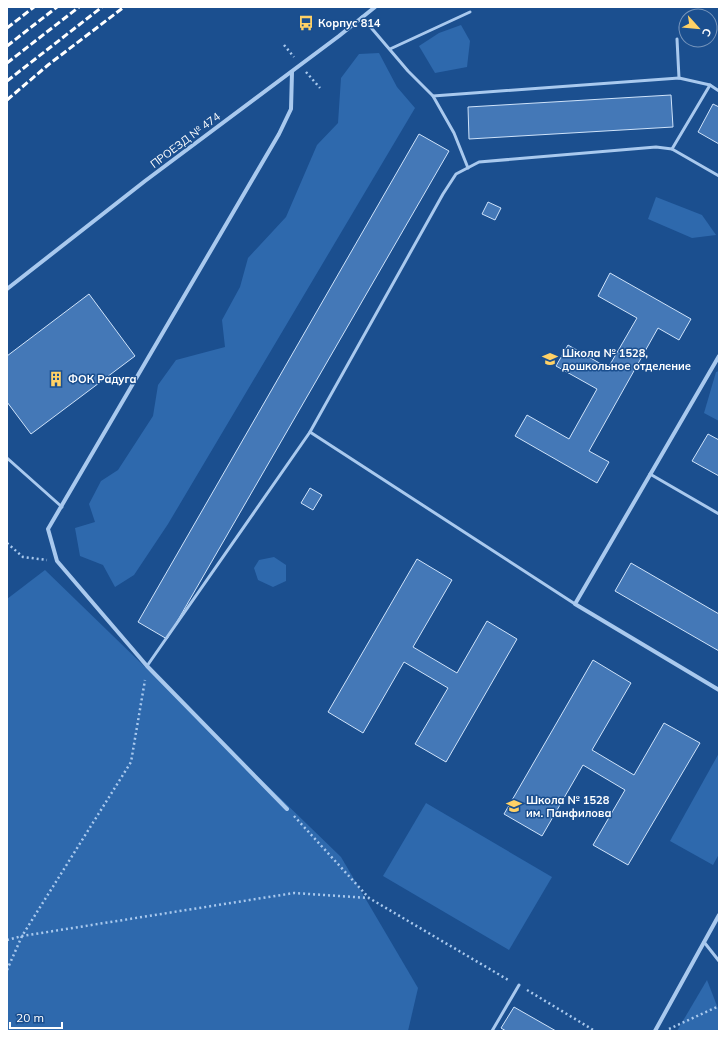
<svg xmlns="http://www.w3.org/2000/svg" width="726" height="1038" font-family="Mulish,sans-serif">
  <rect width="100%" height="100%" fill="#1b4f8f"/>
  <g fill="#2e69ad">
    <polygon points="461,25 470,41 467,67 435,73 419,46 439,33"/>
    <polygon points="379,53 397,87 415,108 168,524 134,575 115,587 103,565 80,556 75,528 95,522 89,504 101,481 118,470 153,416 158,385 176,360 225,347 222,320 240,287 248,258 286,217 317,145 338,123 341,78 359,54"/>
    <polygon points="656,197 702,215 716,235 692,238 648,219"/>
    <polygon points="719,371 719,421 704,413 716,372"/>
    <polygon points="274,557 286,565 286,581 273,587 258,580 254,568 259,560"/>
    <polygon points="45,570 341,857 418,988 408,1031 7,1031 7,599"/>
    <polygon points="719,753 719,854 713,865 670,841"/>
    <polygon points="426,803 552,877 509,950 383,876"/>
    <polygon points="707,980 719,1011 719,1031 677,1031"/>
  </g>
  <g fill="#4478b7" stroke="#cfe3fa">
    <polygon points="671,95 673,127 469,139 468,107"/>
    <polygon points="713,104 719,107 719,144 698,132"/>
    <polygon points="419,134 449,151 167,639 138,622"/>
    <polygon points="488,202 501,208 495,220 482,214"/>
    <polygon points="610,273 691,319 679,340 658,328 589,451 609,462 597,483 515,436 527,415 569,439 597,389 556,366 568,345 608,368 637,318 598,296"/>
    <polygon points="89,294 135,356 31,434 7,402 7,356"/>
    <polygon points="708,434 719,440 719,476 692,461"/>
    <polygon points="310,488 322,495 313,510 301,503"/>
    <polygon points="417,559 452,580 413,647 457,673 487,621 517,639 446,762 415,744 448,688 404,662 363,733 328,712"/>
    <polygon points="631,563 719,614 719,651 615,591"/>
    <polygon points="593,660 631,683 592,750 634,775 664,723 700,743 628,865 593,845 625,790 583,765 542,836 504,814"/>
    <polygon points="514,1007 556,1031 506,1031 501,1028"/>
  </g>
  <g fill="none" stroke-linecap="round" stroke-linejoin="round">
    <g stroke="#a9c9ee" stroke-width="2.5" stroke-dasharray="2 3" stroke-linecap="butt">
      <polyline points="284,45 294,57"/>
      <polyline points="306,72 320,88"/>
      <polyline points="7,543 23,557 47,560"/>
      <polyline points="294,816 369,898 510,981"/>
      <polyline points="7,940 22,936 294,893 369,898"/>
      <polyline points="7,970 22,936 131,762 145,680"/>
      <polyline points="527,990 595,1031"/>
      <polyline points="669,1029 719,1006"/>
    </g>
    <g stroke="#a9c9ee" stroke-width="3">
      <polyline points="362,17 408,71 433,96 454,133 468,168"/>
      <polyline points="677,39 679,78"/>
      <polyline points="390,49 470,12"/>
      <polyline points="433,96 679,78 710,85 719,91"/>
      <polyline points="672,149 710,85"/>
      <polyline points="310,432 575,604"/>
      <polyline points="7,458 62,507"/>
      <polyline points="650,474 719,514"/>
      <polyline points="147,666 310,432 443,194 456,174 479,162 656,147 672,149 719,176"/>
      <polyline points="704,942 719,961"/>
      <polyline points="492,1031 519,985"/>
    </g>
    <g stroke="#a9c9ee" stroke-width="4">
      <polyline points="7,289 145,181 339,36 375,7"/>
      <polyline points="719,356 575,604 719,690"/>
      <polyline points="287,809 147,666 57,561 48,529 279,134 291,109 292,72"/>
      <polyline points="655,1031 719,915"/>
    </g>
    <g stroke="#fff" stroke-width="3" stroke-dasharray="7 3" stroke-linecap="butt">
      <polyline points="7,28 34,7"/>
      <polyline points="7,46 57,7"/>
      <polyline points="7,63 79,7"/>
      <polyline points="7,81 102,7"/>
      <polyline points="7,100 48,65 124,7"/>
    </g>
  </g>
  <defs>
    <g id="bus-bare" transform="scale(1.2)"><path d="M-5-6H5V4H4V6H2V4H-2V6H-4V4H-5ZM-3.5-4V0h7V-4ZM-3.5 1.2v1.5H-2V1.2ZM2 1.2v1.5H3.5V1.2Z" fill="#ffd166" stroke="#1b4f8f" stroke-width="2.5" paint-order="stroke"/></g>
    <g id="school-bare" transform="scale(1.2)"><path d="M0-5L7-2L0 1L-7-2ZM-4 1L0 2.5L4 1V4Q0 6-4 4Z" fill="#ffd166" stroke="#1b4f8f" stroke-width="2.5" paint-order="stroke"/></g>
    <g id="building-bare" transform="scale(1.2)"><path d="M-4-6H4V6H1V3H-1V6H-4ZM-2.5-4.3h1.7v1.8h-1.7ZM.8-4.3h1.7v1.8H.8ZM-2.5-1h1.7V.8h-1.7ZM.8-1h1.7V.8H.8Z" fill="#ffd166" stroke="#1b4f8f" stroke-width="2.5" paint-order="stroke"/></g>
  </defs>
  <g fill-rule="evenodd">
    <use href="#bus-bare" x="306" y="23"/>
    <use href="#school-bare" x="550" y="359"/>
    <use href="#building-bare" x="56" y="379"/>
    <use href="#school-bare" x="514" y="806"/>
  </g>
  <g text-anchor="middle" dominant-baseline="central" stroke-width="3" stroke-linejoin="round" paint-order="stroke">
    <g font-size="11" font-weight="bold" fill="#fff" stroke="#1b4f8f" text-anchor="start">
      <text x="318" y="23">Корпус 814</text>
      <text x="562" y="353">Школа № 1528,<tspan x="562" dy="13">дошкольное отделение</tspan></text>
      <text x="68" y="379">ФОК Радуга</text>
      <text x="526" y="800">Школа № 1528<tspan x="526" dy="13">им. Панфилова</tspan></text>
    </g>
    <g font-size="11" fill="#fff" stroke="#1b4f8f">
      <text transform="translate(185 140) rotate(-37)">ПРОЕЗД № 474</text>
    </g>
  </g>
  <rect width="726" height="1038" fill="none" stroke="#ffffff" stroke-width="16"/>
  <g transform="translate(698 28) rotate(117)"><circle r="19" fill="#1b4f8f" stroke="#7695bc"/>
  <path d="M0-3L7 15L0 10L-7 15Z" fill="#ffd166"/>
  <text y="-6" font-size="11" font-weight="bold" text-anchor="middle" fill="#ffffff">С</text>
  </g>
  <path d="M10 1022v6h52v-6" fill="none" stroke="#ffffff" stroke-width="2"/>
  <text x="16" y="1022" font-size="12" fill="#ffffff" stroke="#1b4f8f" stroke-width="3" paint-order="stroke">20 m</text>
</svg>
